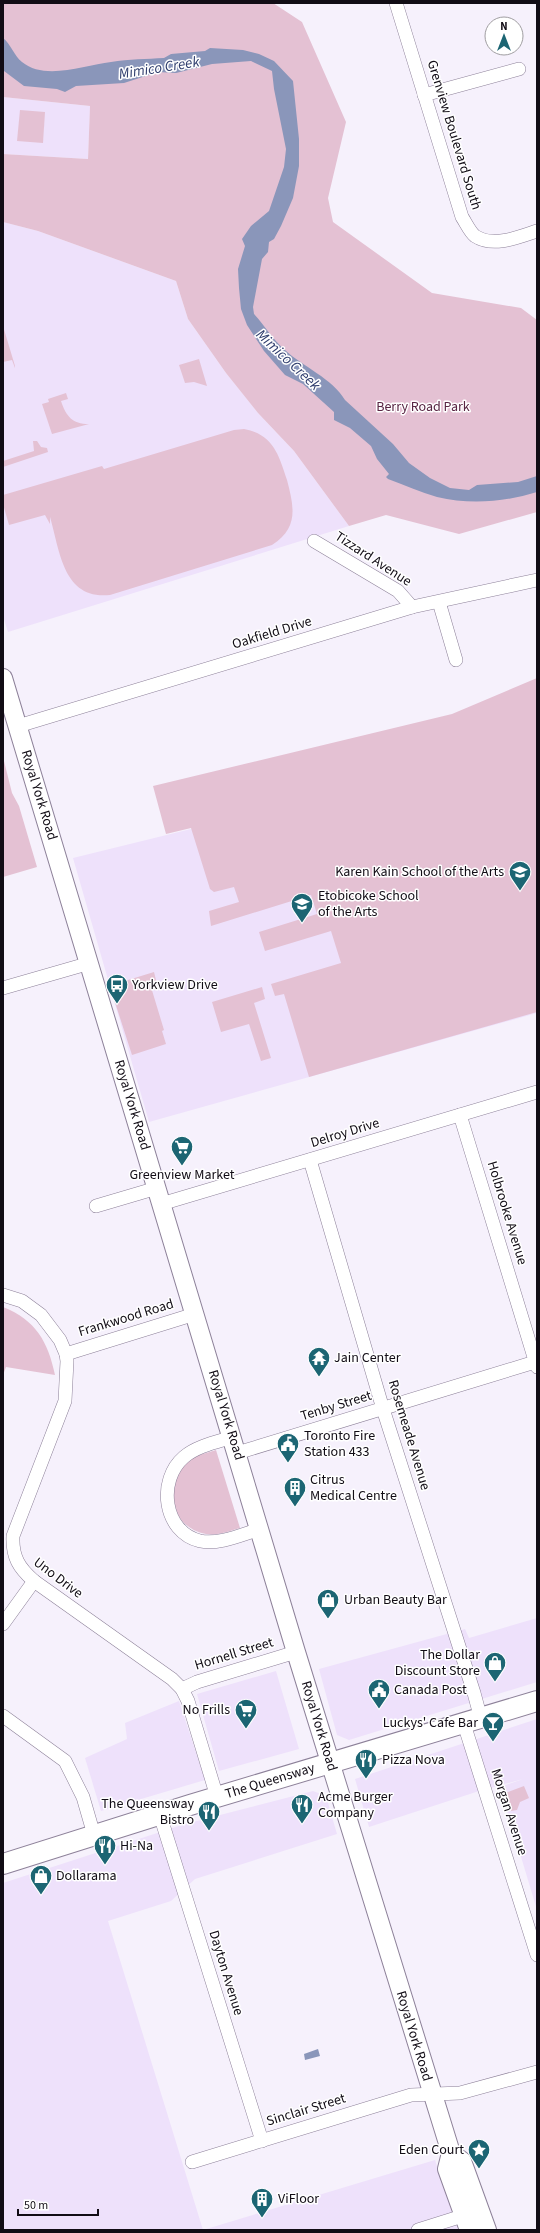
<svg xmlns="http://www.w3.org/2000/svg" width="540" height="2233" font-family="'Source Sans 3',sans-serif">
  <rect width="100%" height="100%" fill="#f6f1fc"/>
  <g fill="#eee1fb">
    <polygon points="3,97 90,106 88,159 3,154"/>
    <polygon points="3,222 38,231 176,281 188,319 226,373 258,413 294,451 349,526 8,632 3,616"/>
    <polygon points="463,762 537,782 537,1013 149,1122 73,858"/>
    <polygon points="537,1618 537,1682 349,1740 337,1735 319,1669 465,1629 469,1638"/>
    <polygon points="276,1671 299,1749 219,1771 197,1694"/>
    <polygon points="179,1701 205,1780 101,1811 85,1758 127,1739 125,1723"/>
    <polygon points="537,1719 537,1910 500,1787 523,1779 476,1792 369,1827 355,1779"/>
    <polygon points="313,1791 326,1796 337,1834 195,1879 171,1901 108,1921 203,2230 435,2160 458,2230 3,2230 3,1883 185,1824"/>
  </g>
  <g fill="#e4c1d3">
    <polygon points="3,3 273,3 302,22 346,122 328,198 333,222 432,293 521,308 537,320 537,512 459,534 386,515 349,526 294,451 258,413 226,373 188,319 176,281 38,231 3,222 3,154 88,159 90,106 3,97"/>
    <polygon points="20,110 45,112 43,143 17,141"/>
    <polygon points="3,326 15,366 15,368 12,360 3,362"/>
    <polygon points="199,359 207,386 194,382 185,383 179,365"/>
    <path d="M66,393L68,399L61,401C66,416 72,424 89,424L52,434L42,404L49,402L48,399Z"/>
    <path d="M244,429C273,434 279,455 287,480C294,507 299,528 272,545L110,595C63,600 60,551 50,517V508V524L45,515L9,525L3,504V495L102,466L104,469L234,430Z"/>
    <polygon points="33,441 37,441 41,447 47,448 48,452 3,467 3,461 34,451"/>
    <polygon points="537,678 537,1012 309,1077 284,994 275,996 271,984 341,963 331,931 265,951 259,932 317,914 311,895 211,926 209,911 239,902 234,887 214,892 210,889 191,828 166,834 153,786 452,714"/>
    <polygon points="3,757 12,793 19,806 37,867 3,877"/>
    <polygon points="154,972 157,984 151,987 164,1030 162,1031 166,1044 132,1055 111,990 115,984"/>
    <polygon points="262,987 265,999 254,1003 271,1058 261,1061 249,1024 221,1032 212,1002"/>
    <path d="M3,1307C36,1320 48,1342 55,1375L6,1367L3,1375Z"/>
    <path d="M216,1450L240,1528C229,1531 218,1536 206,1534C168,1527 163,1482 190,1460C197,1454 208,1453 216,1450Z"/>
    <polygon points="524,1786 529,1798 520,1802 517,1810 511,1811 505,1793"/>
  </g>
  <g fill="#8a96ba">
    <path d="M3,38C11,44 14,56 22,62C45,81 85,65 111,62C129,59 147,59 164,58L171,54L205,51L210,48L243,50L259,54L274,61L293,81L299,139V166L293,198L281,226L274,239L269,242L268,252L262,259L253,307L254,314C265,326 273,340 285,350C302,366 333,379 345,400L393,444L409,463L430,478L450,488L469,490L477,485L518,482L537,476V492C505,502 470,505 437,497C420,492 405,485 388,479L386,477L389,474L377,459L371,446L350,428L334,420V412L303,384L285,375L264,351L247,325L241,309L239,288L238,269L245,246L242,239L251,226L269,211L284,167L286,149L274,89L272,71L251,61L212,64L176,73L158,72L124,83L76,86L65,92L57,89L24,86L4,71Z"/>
    <polygon points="318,2049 320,2056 305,2060 304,2054"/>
  </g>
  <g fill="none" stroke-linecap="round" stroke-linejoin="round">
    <g stroke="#8d8199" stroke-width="14">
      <g id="minor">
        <path d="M396,3L462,217C466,223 470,232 475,236C493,248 519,237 537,231"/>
        <polyline points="424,95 519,69"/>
        <polyline points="314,541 398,591 412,607"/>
        <polyline points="439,602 456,660"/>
        <polyline points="18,726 412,607 537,580"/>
        <polyline points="3,988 90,963"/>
        <polyline points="460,1115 537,1367"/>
        <polyline points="310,1160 383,1409 474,1693 481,1719"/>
        <polyline points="161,1204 537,1092"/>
        <polyline points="96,1206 157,1188"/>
        <path d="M3,1295L22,1301L41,1315L60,1340L66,1354L67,1361L65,1401L13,1536C12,1557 19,1568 34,1581L172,1679L182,1689L188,1701L217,1797"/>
        <polyline points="66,1354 195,1314"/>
        <path d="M233,1437C217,1442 197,1446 184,1457C157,1480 163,1532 200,1541C219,1545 243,1534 260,1529"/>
        <polyline points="237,1453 535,1362"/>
        <polyline points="3,1624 34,1581"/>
        <polyline points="182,1689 197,1682 296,1652"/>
        <polyline points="3,1716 65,1761 83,1797 94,1835"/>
        <polyline points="464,1724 537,1955"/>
        <polyline points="160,1815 262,2141"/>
        <polyline points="192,2162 411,2095 460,2093 537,2072"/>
        <polyline points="418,2230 472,2213"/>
      </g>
    </g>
    <g stroke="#8d8199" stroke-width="20">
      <g id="secondary">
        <polyline points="3,678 296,1652 451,2153 447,2169 469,2230"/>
        <polyline points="451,2153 462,2161 487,2230"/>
      </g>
    </g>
    <g stroke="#8d8199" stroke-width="22">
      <polyline id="primary" points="3,1864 190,1805 537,1701"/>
    </g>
    <use href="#minor" stroke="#fff" stroke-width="13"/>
    <use href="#secondary" stroke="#fff" stroke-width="18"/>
    <use href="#primary" stroke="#fff" stroke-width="20"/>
  </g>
  <defs>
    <g id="school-pin" transform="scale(1.15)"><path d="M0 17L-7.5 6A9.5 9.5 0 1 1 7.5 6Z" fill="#1c6573" stroke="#fff"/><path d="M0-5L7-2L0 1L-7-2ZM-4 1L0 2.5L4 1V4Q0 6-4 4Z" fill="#fff"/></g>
    <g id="bus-pin" transform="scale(1.15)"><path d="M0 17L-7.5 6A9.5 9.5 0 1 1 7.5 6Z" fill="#1c6573" stroke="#fff"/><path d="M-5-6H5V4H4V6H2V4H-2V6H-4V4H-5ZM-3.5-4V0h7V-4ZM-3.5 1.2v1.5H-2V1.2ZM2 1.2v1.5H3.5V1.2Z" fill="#fff"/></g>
    <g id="supermarket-pin" transform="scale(1.15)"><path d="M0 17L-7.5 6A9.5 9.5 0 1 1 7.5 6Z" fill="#1c6573" stroke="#fff"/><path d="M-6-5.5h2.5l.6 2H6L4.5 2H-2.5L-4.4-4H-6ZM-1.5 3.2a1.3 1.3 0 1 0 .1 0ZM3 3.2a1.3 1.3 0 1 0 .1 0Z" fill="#fff"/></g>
    <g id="temple-pin" transform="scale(1.15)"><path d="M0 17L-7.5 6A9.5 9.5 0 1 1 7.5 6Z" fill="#1c6573" stroke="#fff"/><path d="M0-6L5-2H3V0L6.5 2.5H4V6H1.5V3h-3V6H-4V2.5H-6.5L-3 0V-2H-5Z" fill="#fff"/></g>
    <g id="civic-pin" transform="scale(1.15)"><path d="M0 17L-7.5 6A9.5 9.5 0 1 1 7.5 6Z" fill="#1c6573" stroke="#fff"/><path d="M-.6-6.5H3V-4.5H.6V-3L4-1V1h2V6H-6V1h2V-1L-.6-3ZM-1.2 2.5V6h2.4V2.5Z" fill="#fff"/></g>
    <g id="building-pin" transform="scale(1.15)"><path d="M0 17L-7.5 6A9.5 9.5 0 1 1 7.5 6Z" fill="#1c6573" stroke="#fff"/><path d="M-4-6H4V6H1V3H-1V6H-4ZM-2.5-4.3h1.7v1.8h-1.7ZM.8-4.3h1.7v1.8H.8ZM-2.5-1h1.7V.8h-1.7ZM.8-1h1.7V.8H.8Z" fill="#fff"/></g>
    <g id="shop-pin" transform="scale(1.15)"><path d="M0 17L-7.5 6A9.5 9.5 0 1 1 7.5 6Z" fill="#1c6573" stroke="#fff"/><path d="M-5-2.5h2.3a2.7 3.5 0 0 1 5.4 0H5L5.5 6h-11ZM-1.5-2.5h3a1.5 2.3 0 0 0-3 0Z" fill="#fff"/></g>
    <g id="bar-pin" transform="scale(1.15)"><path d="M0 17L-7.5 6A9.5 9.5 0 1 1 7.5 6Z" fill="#1c6573" stroke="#fff"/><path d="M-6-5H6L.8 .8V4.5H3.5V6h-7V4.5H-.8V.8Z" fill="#fff"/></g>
    <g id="restaurant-pin" transform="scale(1.15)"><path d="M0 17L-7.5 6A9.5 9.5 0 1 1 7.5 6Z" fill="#1c6573" stroke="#fff"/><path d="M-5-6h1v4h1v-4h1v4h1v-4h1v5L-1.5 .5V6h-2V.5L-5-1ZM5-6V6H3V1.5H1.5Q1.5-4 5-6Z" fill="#fff"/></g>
    <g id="sight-pin" transform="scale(1.15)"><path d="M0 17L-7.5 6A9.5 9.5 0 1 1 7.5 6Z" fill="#1c6573" stroke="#fff"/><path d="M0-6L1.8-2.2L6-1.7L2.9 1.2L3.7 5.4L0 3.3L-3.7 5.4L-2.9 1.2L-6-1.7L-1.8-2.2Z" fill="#fff"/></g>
  </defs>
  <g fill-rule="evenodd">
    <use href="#school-pin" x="520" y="872"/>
    <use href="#school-pin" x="302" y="904"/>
    <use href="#bus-pin" x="117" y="985"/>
    <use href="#supermarket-pin" x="182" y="1147"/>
    <use href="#temple-pin" x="319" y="1358"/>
    <use href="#civic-pin" x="288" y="1444"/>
    <use href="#building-pin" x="295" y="1488"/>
    <use href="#shop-pin" x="328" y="1600"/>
    <use href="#shop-pin" x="495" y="1663"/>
    <use href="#civic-pin" x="379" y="1690"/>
    <use href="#supermarket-pin" x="246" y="1710"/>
    <use href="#bar-pin" x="493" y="1723"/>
    <use href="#restaurant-pin" x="366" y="1760"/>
    <use href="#restaurant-pin" x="302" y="1805"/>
    <use href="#restaurant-pin" x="209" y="1812"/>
    <use href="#restaurant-pin" x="105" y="1846"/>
    <use href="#shop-pin" x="41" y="1876"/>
    <use href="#sight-pin" x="479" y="2150"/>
    <use href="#building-pin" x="262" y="2199"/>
  </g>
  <g text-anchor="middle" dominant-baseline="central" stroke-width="3" stroke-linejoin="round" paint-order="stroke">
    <g font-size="14" fill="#110c15" stroke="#fff">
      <text transform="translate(454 135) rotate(73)">Grenview Boulevard South</text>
      <text transform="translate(373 559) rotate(33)">Tizzard Avenue</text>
      <text transform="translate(272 633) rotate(-17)">Oakfield Drive</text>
      <text transform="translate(39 795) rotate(73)">Royal York Road</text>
      <text transform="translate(132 1105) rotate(73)">Royal York Road</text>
      <text transform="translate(345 1133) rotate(-17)">Delroy Drive</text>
      <text transform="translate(507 1213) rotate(73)">Holbrooke Avenue</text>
      <text transform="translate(126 1318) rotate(-17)">Frankwood Road</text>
      <text transform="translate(336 1406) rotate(-17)">Tenby Street</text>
      <text transform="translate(226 1415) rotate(73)">Royal York Road</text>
      <text transform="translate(409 1435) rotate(73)">Rosemeade Avenue</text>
      <text transform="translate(58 1578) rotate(37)">Uno Drive</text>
      <text transform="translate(234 1654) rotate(-17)">Hornell Street</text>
      <text transform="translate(319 1726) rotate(73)">Royal York Road</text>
      <text transform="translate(270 1781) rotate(-17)">The Queensway</text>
      <text transform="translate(509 1812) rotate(72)">Morgan Avenue</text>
      <text transform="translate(226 1973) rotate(73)">Dayton Avenue</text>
      <text transform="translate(414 2036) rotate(73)">Royal York Road</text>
      <text transform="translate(306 2110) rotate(-17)">Sinclair Street</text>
    </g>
    <g font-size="14" fill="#582543" stroke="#fff">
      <text x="423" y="407">Berry Road Park</text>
    </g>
    <g font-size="14" fill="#110c15" stroke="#fff" text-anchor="start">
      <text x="504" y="872" text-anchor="end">Karen Kain School of the Arts</text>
      <text x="318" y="896">Etobicoke School<tspan x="318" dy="16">of the Arts</tspan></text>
      <text x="132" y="985">Yorkview Drive</text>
      <text x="182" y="1175" text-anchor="middle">Greenview Market</text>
      <text x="334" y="1358">Jain Center</text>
      <text x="304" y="1436">Toronto Fire<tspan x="304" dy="16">Station 433</tspan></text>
      <text x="310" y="1480">Citrus<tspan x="310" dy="16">Medical Centre</tspan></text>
      <text x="344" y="1600">Urban Beauty Bar</text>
      <text x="480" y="1655" text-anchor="end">The Dollar<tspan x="480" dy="16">Discount Store</tspan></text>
      <text x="394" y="1690">Canada Post</text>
      <text x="230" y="1710" text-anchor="end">No Frills</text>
      <text x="478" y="1723" text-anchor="end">Luckys' Cafe Bar</text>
      <text x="382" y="1760">Pizza Nova</text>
      <text x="318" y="1797">Acme Burger<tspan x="318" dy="16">Company</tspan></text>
      <text x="194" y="1804" text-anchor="end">The Queensway<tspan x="194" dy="16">Bistro</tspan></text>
      <text x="120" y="1846">Hi-Na</text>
      <text x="56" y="1876">Dollarama</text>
      <text x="464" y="2150" text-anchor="end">Eden Court</text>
      <text x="278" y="2199">ViFloor</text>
    </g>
    <g font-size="15" font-style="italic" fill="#2f3d6d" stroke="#fff">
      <text transform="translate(159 68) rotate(-9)">Mimico Creek</text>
      <text transform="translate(288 360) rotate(43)">Mimico Creek</text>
    </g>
  </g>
  <rect width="540" height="2233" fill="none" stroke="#110c15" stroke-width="8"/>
  <g transform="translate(504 36)"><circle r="19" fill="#ffffff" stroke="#a09ea1"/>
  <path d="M0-3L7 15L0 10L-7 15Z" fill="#1c6573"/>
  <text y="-6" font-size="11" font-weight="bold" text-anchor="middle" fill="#110c15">N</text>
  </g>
  <path d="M18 2209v6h80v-6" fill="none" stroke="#110c15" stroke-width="2"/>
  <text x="24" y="2209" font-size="12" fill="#110c15" stroke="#ffffff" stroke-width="3" paint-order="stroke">50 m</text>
</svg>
